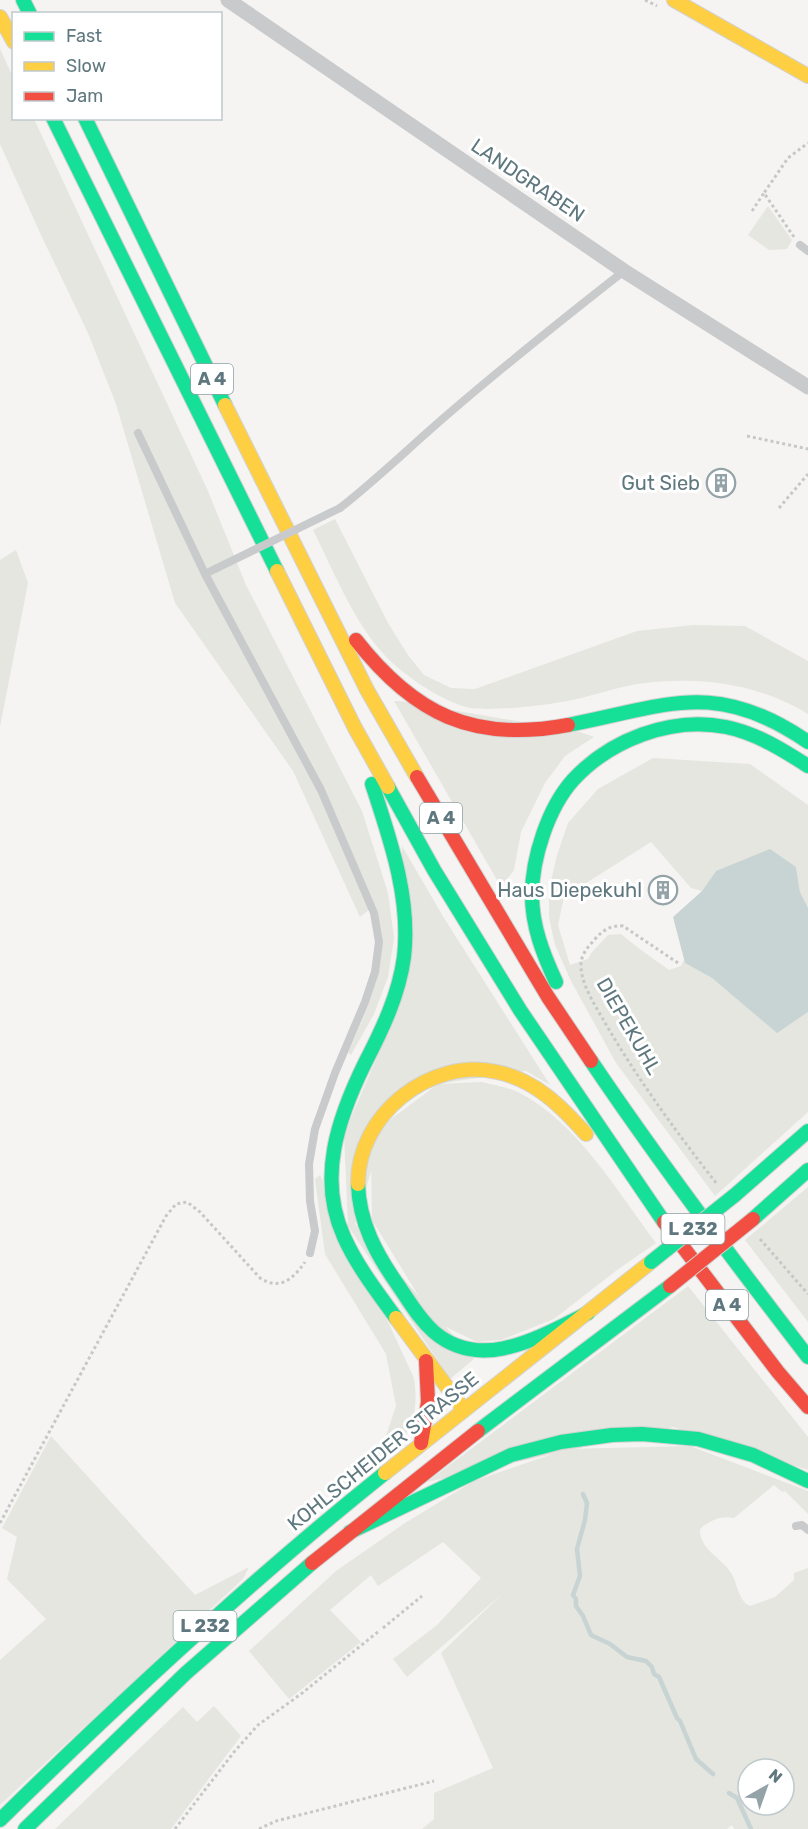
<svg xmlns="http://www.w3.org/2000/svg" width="808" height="1829" font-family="Rubik,sans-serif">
  <rect width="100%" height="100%" fill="#f5f4f2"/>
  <g fill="#e4e6df" fill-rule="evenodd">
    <path d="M0,49L13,77L14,118L34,119L208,491L246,585L362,811L388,893L394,938L388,977L374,1014L351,1055L348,1052C364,1017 381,980 382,941C383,930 377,916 375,905L360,917L293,771L175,603L116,404L88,333L41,235L0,144Z"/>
    <polygon points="768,206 792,240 787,249 769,250 748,235"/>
    <path d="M335,519L388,623L408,655L424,675L451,688L475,689L637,631L693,625L745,626L808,661V714C759,684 702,676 645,683C617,686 589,698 561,702C542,706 483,712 466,707C438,699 398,672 379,649C351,615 333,570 313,530Z"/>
    <polygon points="16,550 28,583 0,727 0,560"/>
    <polygon points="394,701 400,701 580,732 594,737 565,756 545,783 521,832 514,870 501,887"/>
    <path d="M653,758L750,764L808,805V908L800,892L796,867L716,871L702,891L691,888L651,842L564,897L558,925L570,965L588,959L592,952L608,935L621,934C636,947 653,958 669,970L681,966L684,960L685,963L712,978L777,1032L808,1012V1112L715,1196L616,1063L570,979L555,945L549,917V890L557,855L568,823L598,789Z"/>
    <polygon points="402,846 444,918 550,1085 526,1071 396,1090 355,1224 474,1359 450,1379 348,1226 344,1134 395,1015"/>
    <path d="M482,1082C494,1085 507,1087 518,1092C577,1122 617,1191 656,1243L617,1270L554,1319L501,1340L477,1342L434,1321L372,1220L371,1154L387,1122L438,1084Z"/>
    <path d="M320,1175L414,1378C420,1417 409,1444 372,1461L368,1455L386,1436L396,1406L386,1354L325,1254L315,1179Z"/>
    <polygon points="808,1187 808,1322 745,1240"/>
    <polygon points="688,1286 808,1437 808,1470 673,1427 427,1482"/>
    <polygon points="51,1436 195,1595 249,1567 243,1579 0,1805 0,1660 46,1619 7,1579 17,1537 2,1528"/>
    <path d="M690,1446L808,1491V1514L785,1491L782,1492L774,1485L734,1518C721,1515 710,1520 700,1529C699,1548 719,1557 729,1570C738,1581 737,1600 750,1606L775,1597L794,1580V1573L808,1568V1829H734L732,1825L727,1829H422L434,1819V1793L493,1768L441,1653L503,1593L407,1677L393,1659L437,1625L481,1578L443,1542L378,1586L371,1575L330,1610L361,1642L289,1699L249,1651L336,1571L405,1523L474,1481L567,1449ZM748,1769H784V1805H748Z"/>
    <polygon points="214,1706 241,1736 171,1829 55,1829 183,1707 197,1722"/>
  </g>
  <polygon fill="#c8d4d4" points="770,849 796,867 800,892 808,908 808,1012 777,1033 712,978 685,963 673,917 702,891 716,871"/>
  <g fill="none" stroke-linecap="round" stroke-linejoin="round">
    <g stroke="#c8d4d4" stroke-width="4.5">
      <polyline points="583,1494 587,1503 585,1520 577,1549 580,1576 573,1595 576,1599 576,1606 583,1616 591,1635 610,1644 627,1657 646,1661 652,1667 654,1674 659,1677 677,1718 680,1721 696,1759 713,1774"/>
      <polyline points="729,1793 737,1798 751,1829"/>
    </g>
    <g stroke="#d1d2d2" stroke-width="16">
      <g id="fast">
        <polyline points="23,0 30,14"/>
        <polyline points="53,118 277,571"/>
        <polyline points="85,118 225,405"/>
        <path d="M568,725C667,706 715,678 808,742"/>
        <path d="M372,784C390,839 411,898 404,957C399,995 382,1030 365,1063C338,1118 317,1178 344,1237C357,1266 377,1292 396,1318"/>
        <polyline points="388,787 434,870 520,1010 664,1222"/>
        <path d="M556,982C543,954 532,926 532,895C532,858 548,808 573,780C610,740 671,716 726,727C756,733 783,750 808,766"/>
        <path d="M591,1061C659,1162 733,1260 808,1357"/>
        <path d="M358,1184C359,1222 376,1254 398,1285C409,1301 419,1319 434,1332C482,1373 541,1336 588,1313"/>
        <polyline points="735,1195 808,1131"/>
        <polyline points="753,1219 808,1170"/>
        <polyline points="478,1431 670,1286"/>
        <polyline points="350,1532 511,1455 561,1442 612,1435 642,1434 698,1439 753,1455 808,1481"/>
        <path d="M0,1820C123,1699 250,1581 385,1473"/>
        <polyline points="25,1829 186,1673 312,1563"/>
      </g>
    </g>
    <g stroke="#d1d2d2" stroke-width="16">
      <g id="slow">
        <polyline points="674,0 808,76"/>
        <polyline points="0,17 14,42"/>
        <polyline points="225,405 367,690 417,777"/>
        <polyline points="277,571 355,728 388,787"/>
        <path d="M358,1184C357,1115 430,1057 497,1072C535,1080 561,1106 586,1134"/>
        <polyline points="396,1318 464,1410"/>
        <polyline points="385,1473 651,1262"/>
      </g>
    </g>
    <g stroke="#d1d2d2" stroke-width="16">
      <g id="jam">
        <path d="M356,640C414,714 473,743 568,725"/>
        <polyline points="417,777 548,997 591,1061"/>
        <polyline points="664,1222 778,1372 808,1407"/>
        <polyline points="421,1443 428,1402 426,1361"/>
        <polyline points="312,1563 478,1431"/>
      </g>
    </g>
    <g stroke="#c6c8c8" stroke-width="3" stroke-dasharray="3 3" stroke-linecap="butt">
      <polyline points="645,0 657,6"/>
      <polyline points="752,211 764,193"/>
      <polyline points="794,237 764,193 788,158 808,143"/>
      <polyline points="747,436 808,449"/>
      <polyline points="779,508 808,474"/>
      <path d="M678,963L623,926C611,925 603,930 595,939C588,947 580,955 581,967C582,986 595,1005 604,1021C637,1078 676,1132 717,1184"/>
      <polyline points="760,1239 808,1294"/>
      <path d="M0,1523L166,1216L176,1204L187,1202L200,1212L260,1278C280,1291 293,1279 305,1262"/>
      <polyline points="383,1628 422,1596"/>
      <polyline points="175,1829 234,1752 258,1725 301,1694 379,1631"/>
      <polyline points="259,1829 276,1821 434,1781"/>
    </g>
    <g stroke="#c9cacb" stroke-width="8">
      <polyline points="800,245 808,251"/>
      <polyline points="138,433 205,574 217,568"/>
      <path d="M340,508C377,479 411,446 447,415C504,366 564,318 624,271"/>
      <polyline points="205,574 321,790 374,913 379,942 375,972 365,1002 335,1073 315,1129 309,1164 310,1201 315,1231 310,1253"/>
      <polyline points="796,1526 802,1525 808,1530"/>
    </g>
    <polyline stroke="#c9cacb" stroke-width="15" points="228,0 624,271 808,387"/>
    <use href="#fast" stroke="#16e098" stroke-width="14"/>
    <use href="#slow" stroke="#ffcf43" stroke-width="14"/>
    <use href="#jam" stroke="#f24e42" stroke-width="14"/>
    <g stroke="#d1d1d1" stroke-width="16" stroke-linecap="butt">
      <polyline id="fast-bridge" points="651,1262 735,1195"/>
    </g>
    <g stroke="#d1d1d1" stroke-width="16" stroke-linecap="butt">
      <polyline id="jam-bridge" points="670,1286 753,1219"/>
    </g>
    <polyline stroke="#c9cacb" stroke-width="8" points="217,568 340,508"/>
    <use href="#fast-bridge" stroke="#16e098" stroke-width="14"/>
    <use href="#jam-bridge" stroke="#f24e42" stroke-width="14"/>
  </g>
  <defs>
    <g id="building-ring" transform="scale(1.5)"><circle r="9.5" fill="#fff" stroke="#94a3a7" stroke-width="1.5"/><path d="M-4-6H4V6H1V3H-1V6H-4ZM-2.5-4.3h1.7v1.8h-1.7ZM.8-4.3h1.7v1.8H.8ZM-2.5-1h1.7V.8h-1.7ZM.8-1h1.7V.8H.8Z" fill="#94a3a7"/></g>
  </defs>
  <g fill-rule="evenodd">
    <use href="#building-ring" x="721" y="483"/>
    <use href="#building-ring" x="663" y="890"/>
  </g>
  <g text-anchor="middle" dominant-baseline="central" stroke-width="6" stroke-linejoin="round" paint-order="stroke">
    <g fill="#fff" stroke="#8fa0a5" stroke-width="1.5">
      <rect x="191" y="364" width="42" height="30" rx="4.5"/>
      <rect x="420" y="803" width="42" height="30" rx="4.5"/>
      <rect x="661.5" y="1214" width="63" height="30" rx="4.5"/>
      <rect x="706" y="1290" width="42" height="30" rx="4.5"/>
      <rect x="173.5" y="1611" width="63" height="30" rx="4.5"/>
    </g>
    <g font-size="18" font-weight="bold" fill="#5f787f">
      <text x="212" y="379">A 4</text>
      <text x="441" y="818">A 4</text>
      <text x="693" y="1229">L 232</text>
      <text x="727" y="1305">A 4</text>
      <text x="205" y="1626">L 232</text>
    </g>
    <g font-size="20" fill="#5f787f" stroke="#fff">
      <text transform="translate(528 180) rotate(34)">LANDGRABEN</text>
      <text transform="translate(629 1026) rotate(60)">DIEPEKUHL</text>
      <text transform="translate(383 1451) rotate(-39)">KOHLSCHEIDER STRASSE</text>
    </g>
    <g font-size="20" fill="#5f787f" stroke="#fff" text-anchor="end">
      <text x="700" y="483">Gut Sieb</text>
      <text x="642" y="890">Haus Diepekuhl</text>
    </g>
  </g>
  <rect x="12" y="12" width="210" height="108" fill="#ffffff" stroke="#bfc9cc" stroke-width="1.5"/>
  <rect x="24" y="32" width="30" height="9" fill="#16e098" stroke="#bfc9cc" stroke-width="1.5"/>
  <text x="66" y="42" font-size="18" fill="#5f787f">Fast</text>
  <rect x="24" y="62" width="30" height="9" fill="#ffcf43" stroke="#bfc9cc" stroke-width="1.5"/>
  <text x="66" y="72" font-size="18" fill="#5f787f">Slow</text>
  <rect x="24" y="92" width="30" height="9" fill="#f24e42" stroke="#bfc9cc" stroke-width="1.5"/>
  <text x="66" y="102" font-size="18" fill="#5f787f">Jam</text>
  <g transform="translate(766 1787) rotate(40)"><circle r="28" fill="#ffffff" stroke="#bfc9cc" stroke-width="1.5"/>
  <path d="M0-4.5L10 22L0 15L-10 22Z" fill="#94a3a7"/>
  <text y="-9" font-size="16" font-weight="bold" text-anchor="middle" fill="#5f787f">N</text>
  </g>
</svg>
